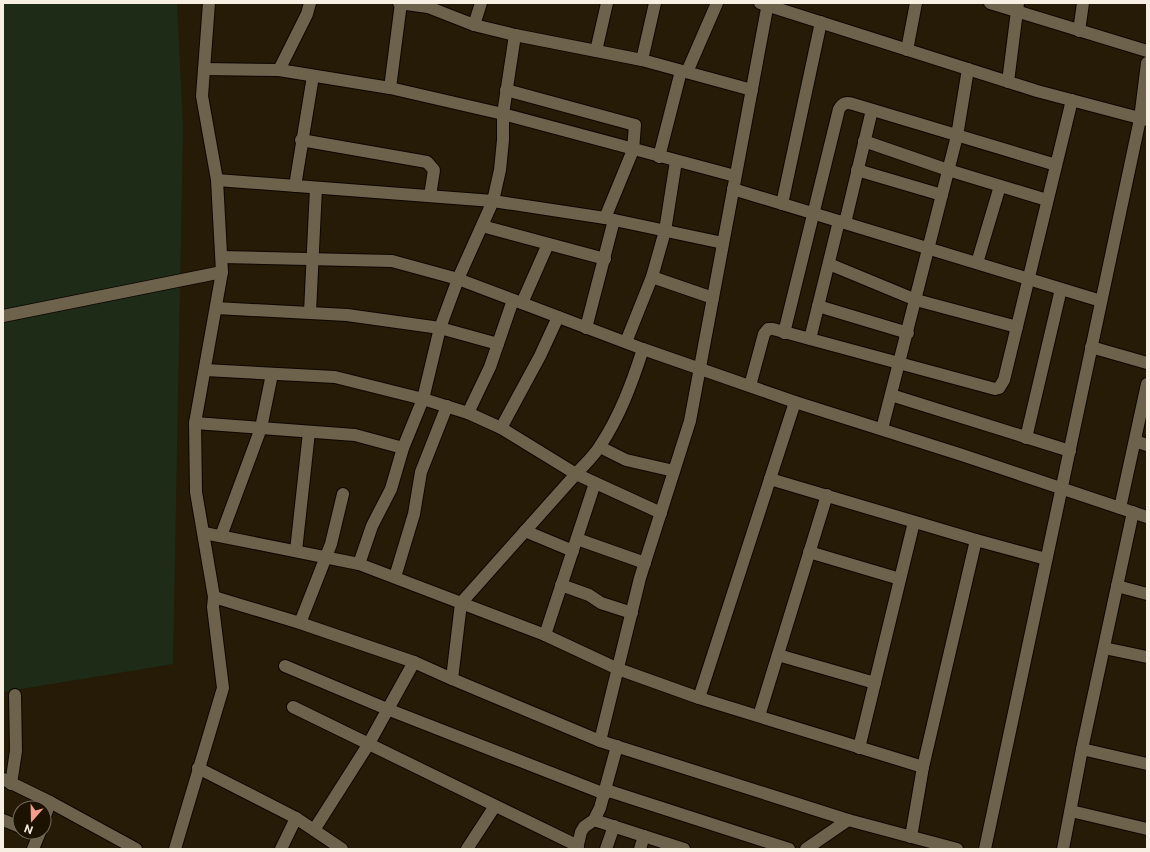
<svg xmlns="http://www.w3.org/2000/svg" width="1150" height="852" font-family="'Public Sans',sans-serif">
  <rect width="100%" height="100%" fill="#251b07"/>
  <polygon fill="#1e2b17" points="3,3 177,3 183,128 173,664 3,692"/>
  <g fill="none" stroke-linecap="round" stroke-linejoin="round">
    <g stroke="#0e0600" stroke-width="14">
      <g id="minor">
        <polyline points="399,3 428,7 474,25 515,35 642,60 752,90"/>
        <polyline points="760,3 1037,91 1147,120"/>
        <polyline points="768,3 690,421 640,578 600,741 848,820 957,849"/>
        <polyline points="990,3 1147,51"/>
        <polyline points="474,25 481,3"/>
        <polyline points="1079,31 1083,3"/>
        <polyline points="907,50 916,3"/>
        <polyline points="596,51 607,3"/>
        <polyline points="642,60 655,3"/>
        <polyline points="204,69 279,70 390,88 503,114 735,176"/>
        <polyline points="279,70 307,14 310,3"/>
        <polyline points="687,72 717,3"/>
        <polyline points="1008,82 1018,3"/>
        <polyline points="390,88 401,3"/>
        <polyline points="506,90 635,125 633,150 605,218"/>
        <polyline points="301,140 427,162 434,170 430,196"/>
        <polyline points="864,141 948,170 1047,200"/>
        <polyline points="659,157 681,71"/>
        <polyline points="857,170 942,195"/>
        <polyline points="217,180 493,201 500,170 503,140 503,114 515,35"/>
        <polyline points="295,186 313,76"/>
        <polyline points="733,189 1101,301"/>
        <polyline points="782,204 821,22"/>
        <polyline points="845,223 872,110"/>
        <polyline points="482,226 605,259"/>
        <polyline points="222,257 392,261 458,279 643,349 795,402 962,455 1147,517"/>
        <polyline points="977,263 1000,186"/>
        <polyline points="829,264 916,300 1017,327"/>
        <polyline points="652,277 713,298"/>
        <polyline points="522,303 548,244"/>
        <polyline points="818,306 908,333"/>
        <polyline points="216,308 347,315 440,328 498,344"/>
        <polyline points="310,312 316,188"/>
        <polyline points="3,316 222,272"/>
        <polyline points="586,328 614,220"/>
        <path d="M784,333L839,109C843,103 846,102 853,104L1056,165"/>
        <polyline points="810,339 839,221"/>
        <polyline points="626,342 652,277 665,231 676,161"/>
        <polyline points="1091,347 1147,363"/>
        <path d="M205,370L335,377L423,399L468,413L501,428L576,474C584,465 594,456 600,446C620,416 632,383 643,349"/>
        <polyline points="750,386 764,334 768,329 773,329 995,389 999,388 1004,380 1072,100"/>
        <polyline points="891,395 1070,451"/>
        <polyline points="468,413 490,367 513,300"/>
        <polyline points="195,423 355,435 403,448"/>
        <polyline points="501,428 540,356 558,317"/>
        <polyline points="882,429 957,136 968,69"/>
        <polyline points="1026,438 1061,289"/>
        <polyline points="1135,441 1147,445"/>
        <polyline points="600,447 626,460 674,471"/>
        <polyline points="770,479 976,540"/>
        <polyline points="1120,508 1147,384"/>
        <polyline points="525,531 573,551"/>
        <polyline points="204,533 359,564 545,635 618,669 699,698 923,767 911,837"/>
        <polyline points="221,536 261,428 272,374"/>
        <polyline points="577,539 645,563"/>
        <polyline points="296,551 309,432"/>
        <polyline points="809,552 900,579"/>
        <polyline points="359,564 372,526 391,489 403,448 423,399 440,328 458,279 493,201 605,218 723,243"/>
        <polyline points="395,577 414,514 421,472 447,406"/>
        <polyline points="561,585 589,595 601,603 632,613"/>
        <polyline points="1117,586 1147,594"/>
        <polyline points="214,597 300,623 414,662"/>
        <polyline points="300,623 331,544 343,494"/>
        <polyline points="545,635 595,483"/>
        <polyline points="1104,648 1147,657"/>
        <polyline points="778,655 875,683"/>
        <polyline points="285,666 387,709 605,794"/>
        <polyline points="452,679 600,741"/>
        <polyline points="699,698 795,402"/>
        <polyline points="293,707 578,846"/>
        <polyline points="759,716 827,495"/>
        <polyline points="859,748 914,522"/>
        <polyline points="1082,749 1147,764"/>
        <polyline points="923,767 976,540 1046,559"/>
        <polyline points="198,768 296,818 342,849"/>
        <polyline points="3,779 50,802 136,849"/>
        <polyline points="11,784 16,751 15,695"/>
        <polyline points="606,790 789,849"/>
        <polyline points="1071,811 1147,829"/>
        <polyline points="44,819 50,802"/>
        <polyline points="3,820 20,827"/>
        <polyline points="594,820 684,849"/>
        <polyline points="314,830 368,745 414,662 452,679 461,603 576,474 661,513"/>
        <polyline points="33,849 40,832"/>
        <polyline points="175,849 223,688 213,607 214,597 196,492 195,423 222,272 217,180 202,96 209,3"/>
        <polyline points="281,849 296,818"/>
        <polyline points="467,849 495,806"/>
        <polyline points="577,849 581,832 584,827 594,820 600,808 617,746"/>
        <polyline points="606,849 614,826"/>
        <polyline points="640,849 644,836"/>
        <polyline points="806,849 848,820"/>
        <polyline points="985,849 1140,119 1147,63"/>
        <polyline points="1063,849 1082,749 1133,512"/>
      </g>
    </g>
    <use href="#minor" stroke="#6d624c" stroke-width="12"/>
  </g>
  <rect width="1150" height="852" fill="none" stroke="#f6efe2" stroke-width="8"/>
  <g transform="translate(32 820) rotate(200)"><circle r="19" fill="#1b1201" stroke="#736a5b"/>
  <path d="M0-3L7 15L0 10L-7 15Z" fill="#f59d8d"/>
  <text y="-6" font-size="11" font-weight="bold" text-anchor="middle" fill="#f6efe2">N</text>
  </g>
</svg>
